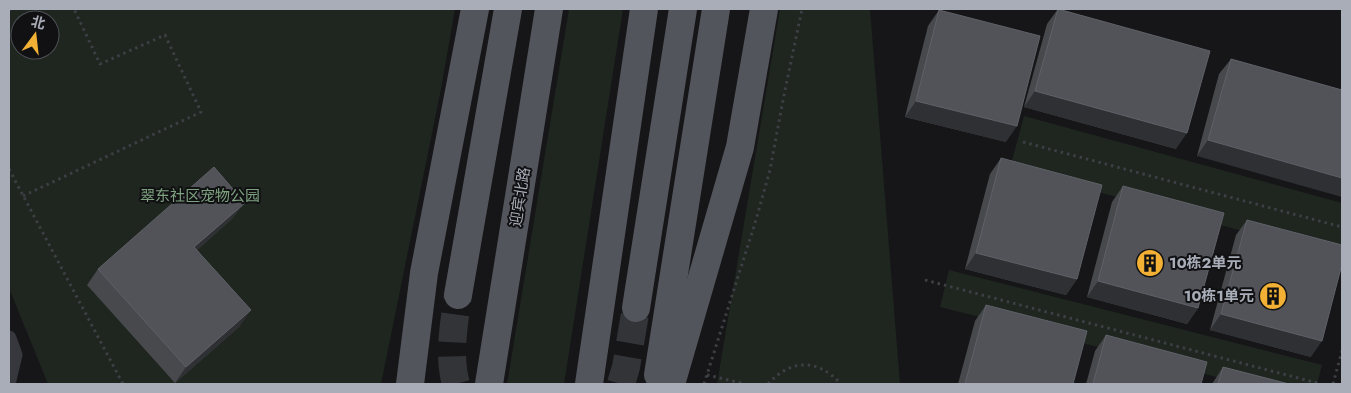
<svg xmlns="http://www.w3.org/2000/svg" width="1351" height="393" font-family="Jost,'Noto Sans SC',sans-serif">
  <rect width="100%" height="100%" fill="#161618"/>
  <g fill="#1e261f" fill-rule="evenodd">
    <path d="M9,9H455L441,89L381,384H48L9,288ZM20,20H50V50H20Z"/>
    <polygon points="569,9 623,9 564,384 507,384"/>
    <polygon points="780,9 870,9 900,384 717,384"/>
    <polygon points="1024,116 1342,203 1342,258 1010,168"/>
    <polygon points="949,270 1322,365 1317,384 1244,384 940,307"/>
  </g>
  <g fill="none" stroke-linecap="round" stroke-linejoin="round">
    <g stroke="#333438" stroke-width="28" stroke-dasharray="28 14" stroke-linecap="butt">
      <path d="M456,384C448,356 454,324 458,295"/>
      <polyline points="621,384 626,367 636,308"/>
    </g>
    <g stroke="#3d3f44" stroke-width="3" stroke-dasharray="2.5 4" stroke-linecap="butt">
      <polyline points="9,10 11,9"/>
      <polyline points="1023,142 1342,227"/>
      <polyline points="9,169 123,384"/>
      <polyline points="23,196 201,112 165,35 100,64 74,9"/>
      <polyline points="925,280 1321,384"/>
      <polyline points="707,375 745,384"/>
      <polyline points="704,384 756,220 770,170 783,100 802,9"/>
      <path d="M768,384C792,358 818,359 841,384"/>
      <polyline points="1333,384 1342,351"/>
    </g>
    <polyline stroke="#37383d" stroke-width="15" points="9,338 15,355 9,380"/>
    <g stroke="#53555c" stroke-width="28">
      <polyline points="458,295 508,9"/>
      <polyline points="636,308 683,9"/>
      <polyline points="658,375 716,9"/>
      <polyline points="410,384 424,273 475,9"/>
      <polyline points="489,384 549,9"/>
      <polyline points="589,384 644,9"/>
      <polyline points="671,384 740,147 764,9"/>
    </g>
  </g>
  <g fill="#47494d">
    <polygon points="1058,9 1176,149 1024,107 1047,24"/>
    <polygon points="939,10 1006,142 905,117 928,26"/>
    <polygon points="1231,59 1342,90 1197,156 1219,74"/>
    <polygon points="1001,158 1077,279 1066,295 965,269 990,174"/>
    <polygon points="1123,186 1198,308 1187,324 1087,297 1112,202"/>
    <polygon points="233,218 197,250 240,326 175,383 87,285 98,269"/>
    <polygon points="1247,220 1311,357 1210,330 1236,235"/>
    <polygon points="986,305 1073,384 958,384 975,321"/>
    <polygon points="1106,335 1201,384 1086,384 1095,351"/>
    <polygon points="1223,367 1289,384 1212,384"/>
  </g>
  <g fill="#2f3033">
    <polygon points="1035,91 1187,133 1176,149 1024,107"/>
    <polygon points="916,101 1017,126 1006,142 905,117"/>
    <polygon points="1208,140 1342,178 1342,197 1197,156"/>
    <polygon points="245,203 233,218 183,263 194,247"/>
    <polygon points="976,253 1077,279 1066,295 965,269"/>
    <polygon points="1098,281 1198,308 1187,324 1087,297"/>
    <polygon points="251,310 240,326 175,383 186,367"/>
    <polygon points="1221,314 1322,341 1311,357 1210,330"/>
  </g>
  <g fill="#525359" stroke="#5f6168">
    <polygon points="1058,9 1210,51 1187,133 1035,91"/>
    <polygon points="939,10 1040,36 1017,126 916,101"/>
    <polygon points="1231,59 1342,90 1342,178 1208,140"/>
    <polygon points="1001,158 1102,185 1077,279 976,253"/>
    <polygon points="214,167 245,203 194,247 251,310 186,367 98,269"/>
    <polygon points="1123,186 1224,213 1198,308 1098,281"/>
    <polygon points="1247,220 1342,245 1342,264 1322,341 1221,314"/>
    <polygon points="986,305 1087,331 1073,384 965,384"/>
    <polygon points="1106,335 1207,362 1201,384 1093,384"/>
    <polygon points="1223,367 1289,384 1218,384"/>
  </g>
  <defs>
    <g id="building-disc" transform="scale(1.4375)"><circle r="9.5" fill="#f2b134" stroke="#111113"/><path d="M-4-6H4V6H1V3H-1V6H-4ZM-2.5-4.3h1.7v1.8h-1.7ZM.8-4.3h1.7v1.8H.8ZM-2.5-1h1.7V.8h-1.7ZM.8-1h1.7V.8H.8Z" fill="#111"/></g>
  </defs>
  <g fill-rule="evenodd">
    <use href="#building-disc" x="1150" y="263"/>
    <use href="#building-disc" x="1273" y="296"/>
  </g>
  <g text-anchor="middle" dominant-baseline="central" stroke-width="4" stroke-linejoin="round" paint-order="stroke">
    <g font-size="15" fill="#7fa381" stroke="#111113">
      <text x="200" y="196">翠东社区宠物公园</text>
    </g>
    <g font-size="15" fill="#a8adb8" stroke="#111113">
      <text transform="translate(520 197) rotate(-81)">迎宾北路</text>
    </g>
    <g font-size="15" font-weight="bold" fill="#a8adb8" stroke="#111113" text-anchor="start">
      <text x="1169" y="263">10栋2单元</text>
      <text x="1254" y="296" text-anchor="end">10栋1单元</text>
    </g>
  </g>
  <rect width="1351" height="393" fill="none" stroke="#a8adb8" stroke-width="20"/>
  <g transform="translate(35 35) rotate(15)"><circle r="24" fill="#111113" stroke="#4d4f55"/>
  <path d="M0-4L9 19L0 12L-9 19Z" fill="#f2b134"/>
  <text y="-8" font-size="14" font-weight="bold" text-anchor="middle" fill="#a8adb8">北</text>
  </g>
</svg>
